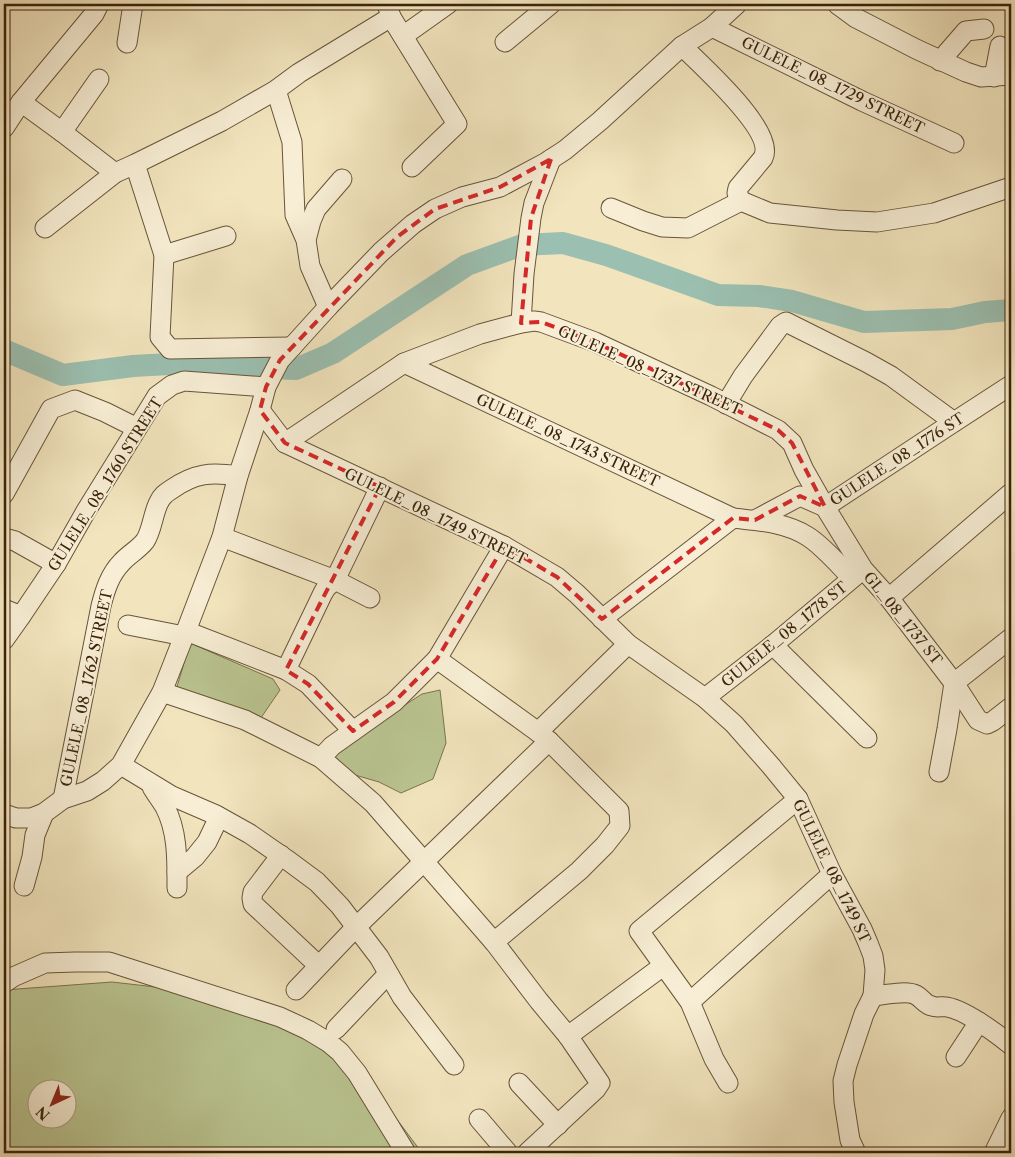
<svg xmlns="http://www.w3.org/2000/svg" width="1015" height="1157" font-family="'Libre Caslon Text',serif">
  <rect width="100%" height="100%" fill="#f2e5be"/>
  <filter id="stains"><feTurbulence type="fractalNoise" baseFrequency=".004" numOctaves="4"/><feColorMatrix values="0 0 0 0 .2 0 0 0 0 .09 0 0 0 0 .02 0 0 0 .5 -.17"/></filter>
  <radialGradient id="worn" r=".72"><stop offset=".6" stop-color="#630" stop-opacity="0"/><stop offset="1" stop-color="#630" stop-opacity=".3"/></radialGradient>
  <g fill="#bac591" stroke="#7a744e" fill-rule="evenodd">
    <polygon points="190,643 273,679 280,690 256,725 176,690"/>
    <polygon points="440,690 446,743 433,779 401,793 379,782 355,775 332,757 331,752 422,694"/>
    <path d="M112,982L226,995L349,1055L422,1153H4V990ZM38,1090H68V1120H38Z"/>
  </g>
  <g fill="none" stroke-linecap="round" stroke-linejoin="round">
    <polyline stroke="#9bbfb0" stroke-width="22" points="4,352 6,351 63,375 133,366 169,364 296,369 333,353 467,265 522,245 563,243 606,255 718,295 759,296 792,301 864,322 952,319 985,312 1011,310"/>
    <g stroke="#685438" stroke-width="21">
      <g id="minor">
        <polyline points="387,4 391,17 457,124 412,167"/>
        <polyline points="837,4 856,18 916,49 966,72 981,77 1011,75"/>
        <polyline points="712,27 862,101 954,143"/>
        <polyline points="403,36 448,4"/>
        <polyline points="505,42 551,4"/>
        <polyline points="127,43 133,4"/>
        <path d="M682,46C700,64 777,132 763,158L738,188L737,193L741,201"/>
        <polyline points="940,61 966,31 984,29"/>
        <polyline points="994,77 1000,46"/>
        <polyline points="276,90 292,142 295,215 306,240 310,266 328,307"/>
        <polyline points="21,102 62,132 115,173"/>
        <polyline points="4,128 21,102 94,14 99,4"/>
        <polyline points="62,132 99,79"/>
        <polyline points="135,164 164,255 160,337 170,349 292,347"/>
        <polyline points="741,201 770,213 837,220 877,222 934,213 1011,187"/>
        <polyline points="611,208 643,221 662,227 688,228 741,201"/>
        <polyline points="45,228 115,173 135,164 222,121 276,90 299,73 391,17"/>
        <polyline points="306,240 311,221 316,209 342,179"/>
        <polyline points="164,255 226,236"/>
        <polyline points="521,323 524,274 531,218 534,203 551,159"/>
        <path d="M404,363L733,518C758,521 785,522 807,536C821,544 840,566 852,578"/>
        <polyline points="726,404 743,376 780,326 786,322 866,362 891,376 954,422"/>
        <path d="M260,410L285,443L504,546L557,577L577,594L628,644L705,698L734,724L771,766L798,799L832,874L862,929L868,943L873,956L875,970L873,996C884,995 907,990 916,995C922,998 925,1005 932,1006C937,1008 942,1006 947,1007C965,1010 997,1034 1011,1045"/>
        <polyline points="285,443 404,363 480,334 521,323 534,321 541,322 595,342 711,396 778,430 792,443 804,470 825,507 863,569 889,598 954,683 978,720 987,724 993,721 1011,707"/>
        <polyline points="4,494 51,409 75,400 105,412 137,428"/>
        <polyline points="825,507 954,422 1011,385"/>
        <polyline points="755,520 800,496 825,507"/>
        <polyline points="222,537 335,580 380,487"/>
        <polyline points="4,538 15,541 56,564"/>
        <polyline points="889,598 1011,493"/>
        <polyline points="4,609 21,616"/>
        <polyline points="602,619 733,518"/>
        <polyline points="128,625 184,636"/>
        <polyline points="186,631 286,670 308,684 353,731"/>
        <polyline points="4,640 21,616 56,564 86,511 157,396 172,385 184,381 266,387"/>
        <polyline points="773,645 867,738"/>
        <polyline points="437,659 538,732 549,741 619,811 620,826 605,845 579,871 494,942"/>
        <polyline points="286,670 323,593 326,588 335,580 370,598"/>
        <polyline points="954,683 1011,638"/>
        <polyline points="162,692 245,720 321,758 373,803 494,942 539,1001 568,1036 600,1083 596,1089 527,1153"/>
        <polyline points="705,698 773,645 861,571"/>
        <polyline points="538,732 628,644"/>
        <polyline points="321,758 332,746 394,702 437,659 504,546"/>
        <polyline points="121,765 172,796 216,815 250,834 286,859 317,882 340,906 379,957 402,997 454,1065"/>
        <polyline points="939,772 947,729 954,683"/>
        <path d="M152,787C156,794 161,800 165,807C178,832 177,861 177,888"/>
        <path d="M63,799L101,606C105,590 110,574 122,562C129,554 138,550 145,541C152,531 153,513 159,502C162,495 166,493 172,489C195,473 211,472 238,476"/>
        <polyline points="4,814 16,818 31,818 44,813 63,799 87,791 103,781 121,765 162,692 186,631 222,537 238,476 260,410 266,387 280,360 328,307 381,252 413,224 435,209 462,197 500,187 545,163 565,150 600,121 682,46 712,27 737,4"/>
        <polyline points="281,855 253,892 252,898 253,904 318,965"/>
        <polyline points="177,872 195,857 207,842 219,817"/>
        <polyline points="24,886 32,857 35,835 44,813"/>
        <polyline points="4,983 13,977 45,963 75,962 109,962 280,1017 308,1030 328,1042 340,1052 357,1073 406,1153"/>
        <polyline points="296,990 356,927 549,741"/>
        <polyline points="690,1002 832,874"/>
        <polyline points="336,1029 388,974"/>
        <polyline points="568,1036 663,966"/>
        <polyline points="956,1057 979,1022"/>
        <polyline points="519,1083 558,1125"/>
        <polyline points="728,1083 714,1059 690,1002 639,931 798,799"/>
        <polyline points="479,1119 508,1153"/>
        <polyline points="856,1153 850,1140 844,1102 843,1081 847,1065 864,1014 873,996"/>
        <polyline points="994,1153 1011,1118"/>
      </g>
    </g>
    <use href="#minor" stroke="#f7eed5" stroke-width="19"/>
  </g>
  <path fill="none" stroke="#d62828" stroke-width="4" stroke-dasharray="10 6" stroke-linejoin="round" d="M551,159L531,218L521,323L541,322L595,342L778,430L792,443L825,507L800,496L755,520L733,518L602,619L557,577L504,546L437,659L394,702L353,731L308,684L286,670L380,487L285,443L260,410L266,387L280,360L397,237L435,209L500,187Z"/>
  <g text-anchor="middle" dominant-baseline="central" stroke-width="4" stroke-linejoin="round" paint-order="stroke">
    <g font-size="15" fill="#3a230b" stroke="#f7eed5">
      <text transform="translate(833 85) rotate(26)">GULELE_08_1729 STREET</text>
      <text transform="translate(650 370) rotate(24)">GULELE_08_1737 STREET</text>
      <text transform="translate(568 440) rotate(25)">GULELE_08_1743 STREET</text>
      <text transform="translate(897 459) rotate(-33)">GULELE_08_1776 ST</text>
      <text transform="translate(105 484) rotate(-58)">GULELE_08_1760 STREET</text>
      <text transform="translate(436 516) rotate(26)">GULELE_08_1749 STREET</text>
      <text transform="translate(903 618) rotate(51)">GL_08_1737 ST</text>
      <text transform="translate(784 634) rotate(-39)">GULELE_08_1778 ST</text>
      <text transform="translate(86 688) rotate(-78)">GULELE_08_1762 STREET</text>
      <text transform="translate(832 871) rotate(64)">GULELE_08_1749 ST</text>
    </g>
  </g>
  <rect width="1015" height="1157" fill="none" stroke="#f2e5be" stroke-width="20"/>
  <rect x="5" y="5" width="1005" height="1147" fill="none" stroke="#3a230b" stroke-width="2.5"/>
  <rect x="10" y="10" width="995" height="1137" fill="none" stroke="#3a230b"/>
  <g transform="translate(52 1104) rotate(224)"><circle r="24" fill="#f7eed5" stroke="#ab9d84"/>
  <path d="M0-4L9 19L0 12L-9 19Z" fill="#8f2418"/>
  <text y="-8" font-size="14" font-weight="bold" text-anchor="middle" fill="#3a230b">N</text>
  </g>
  <rect width="100%" height="100%" filter="url(#stains)"/>
  <rect width="100%" height="100%" fill="url(#worn)"/>
</svg>
